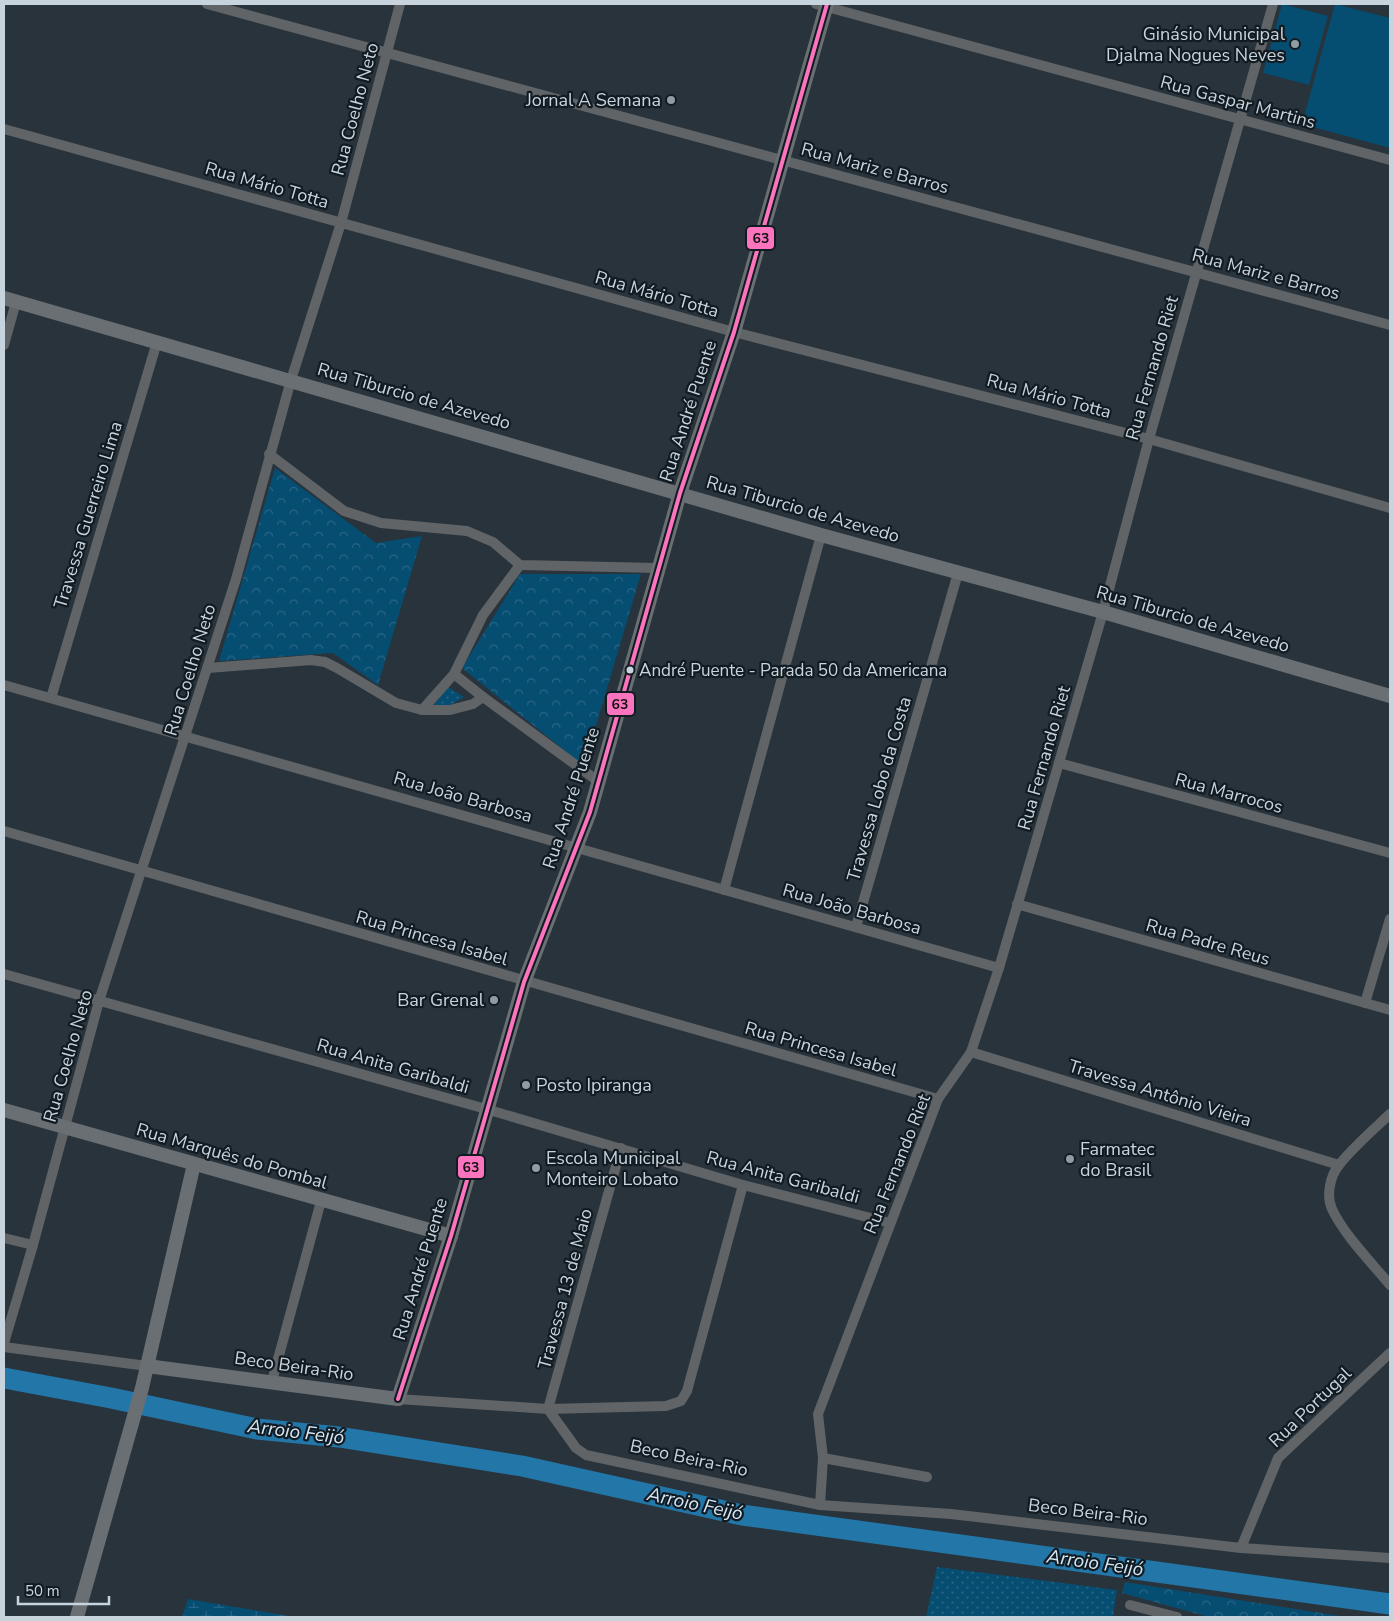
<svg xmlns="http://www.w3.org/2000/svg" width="1394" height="1621" font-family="'Nunito Sans',sans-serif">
  <defs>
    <pattern id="grass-dots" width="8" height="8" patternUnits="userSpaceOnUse" patternTransform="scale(1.25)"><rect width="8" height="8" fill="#064d72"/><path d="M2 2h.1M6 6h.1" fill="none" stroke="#296686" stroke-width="1.8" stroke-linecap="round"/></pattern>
    <pattern id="forest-crowns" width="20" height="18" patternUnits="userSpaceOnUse" patternTransform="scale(1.25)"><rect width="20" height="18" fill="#064d72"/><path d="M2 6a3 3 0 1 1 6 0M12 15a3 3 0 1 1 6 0" fill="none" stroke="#296686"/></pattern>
    <pattern id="wetland-marsh" width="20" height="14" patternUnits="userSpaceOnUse" patternTransform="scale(1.25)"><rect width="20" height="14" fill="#064d72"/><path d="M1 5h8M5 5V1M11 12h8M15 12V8" fill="none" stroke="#296686"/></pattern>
  </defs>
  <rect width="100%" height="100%" fill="#28333b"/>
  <g fill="url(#grass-dots)">
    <polygon points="448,687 464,697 449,706 433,706"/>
    <polygon points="937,1567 1117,1590 1113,1617 926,1617"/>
  </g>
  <g fill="url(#forest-crowns)">
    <polygon points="275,468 376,543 422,536 378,685 333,653 219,661"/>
    <polygon points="520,574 641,574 584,766 462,668"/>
    <polygon points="1125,1582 1346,1617 1209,1617 1122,1593"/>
  </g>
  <polygon fill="url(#wetland-marsh)" points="188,1599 295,1617 182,1617"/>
  <g fill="#064d72">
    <polygon points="1282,4 1328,16 1309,85 1263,73"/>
    <polygon points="1335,4 1390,18 1390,148 1302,124"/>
  </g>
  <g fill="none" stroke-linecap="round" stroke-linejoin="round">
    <polyline stroke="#2376a8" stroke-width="21" points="4,1378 111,1398 257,1429 339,1437 522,1466 742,1515 1390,1604"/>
    <g stroke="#606467" stroke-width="10">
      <polyline points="207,4 1390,325"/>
      <polyline points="816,4 1390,160"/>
      <polyline points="4,129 734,332 1149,439 1390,508"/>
      <polyline points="4,345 16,302"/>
      <polyline points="269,454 344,511 381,523 467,531 493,542 520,565 658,568"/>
      <polyline points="208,668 311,660 325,662 337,668 396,703 422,710 450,710 473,704 483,697 599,782"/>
      <polyline points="454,674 483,697"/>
      <path d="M4,685C335,779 667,873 999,968"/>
      <polyline points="51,698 157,342"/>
      <polyline points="422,710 454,674 483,615 520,565"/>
      <polyline points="1059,763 1390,853"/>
      <polyline points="4,831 938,1099"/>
      <polyline points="724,890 821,535"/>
      <polyline points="1017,904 1390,1010"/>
      <polyline points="856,927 958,573"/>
      <polyline points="4,974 486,1109 743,1185 890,1223"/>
      <polyline points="1365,1003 1390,919"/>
      <polyline points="971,1052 1339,1165"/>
      <path d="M1390,1114C1373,1130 1353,1147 1339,1165C1330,1176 1326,1196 1332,1209C1344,1235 1372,1263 1390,1285"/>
      <polyline points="4,1238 33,1245"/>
      <polyline points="4,1343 33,1245 99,1001 236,579 291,380 341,223 400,4"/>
      <polyline points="4,1347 147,1366"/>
      <polyline points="272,1381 321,1201"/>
      <polyline points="398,1399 548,1409 666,1406 681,1401 687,1391 743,1185"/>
      <polyline points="548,1409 576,1448 586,1455 820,1505 951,1514 1241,1548 1390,1558"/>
      <polyline points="548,1409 621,1148"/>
      <polyline points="823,1458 927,1477"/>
      <polyline points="820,1505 823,1458 818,1414 938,1099 971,1052 999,968 1103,612 1149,439 1273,4"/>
      <polyline points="1241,1548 1278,1458 1390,1353"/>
      <polyline points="1130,1605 1177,1617"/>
    </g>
    <g stroke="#6a6f73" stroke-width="14">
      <polyline points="4,298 821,535 1103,612 1390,696"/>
      <polyline points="4,1110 451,1236"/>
      <polyline points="147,1366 398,1399 451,1236 524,982 590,812 680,493 734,332 827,4"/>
      <polyline points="77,1617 142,1388 194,1164"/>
    </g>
    <g stroke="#121b21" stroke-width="8">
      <polyline id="bus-1" points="398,1399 451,1236 524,982 590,812 680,493 734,332 827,4"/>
    </g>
    <use href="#bus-1" stroke="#fc73be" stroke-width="4"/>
  </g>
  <g fill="#909ca4" stroke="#121b21" stroke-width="2">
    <circle cx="1295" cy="44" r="5"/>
    <circle cx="671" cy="100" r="5"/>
    <circle cx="494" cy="1000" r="5"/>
    <circle cx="526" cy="1085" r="5"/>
    <circle cx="1070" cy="1159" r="5"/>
    <circle cx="536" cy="1168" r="5"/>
  </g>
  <circle fill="#c8d4dd" stroke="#121b21" stroke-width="2" cx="630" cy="670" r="4.5"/>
  <g text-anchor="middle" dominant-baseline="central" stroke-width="4.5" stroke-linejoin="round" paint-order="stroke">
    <g font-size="17" fill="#c8d4dd" stroke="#121b21" text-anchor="start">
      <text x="639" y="670">André Puente - Parada 50 da Americana</text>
    </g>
    <g font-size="18" fill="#c8d4dd" stroke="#121b21" text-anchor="end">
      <text x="1285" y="34">Ginásio Municipal<tspan x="1285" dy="21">Djalma Nogues Neves</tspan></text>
      <text x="661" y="100">Jornal A Semana</text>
      <text x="484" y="1000">Bar Grenal</text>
      <text x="536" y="1085" text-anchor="start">Posto Ipiranga</text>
      <text x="1080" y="1149" text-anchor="start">Farmatec<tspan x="1080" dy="21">do Brasil</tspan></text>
      <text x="546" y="1158" text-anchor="start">Escola Municipal<tspan x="546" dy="21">Monteiro Lobato</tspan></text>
    </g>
    <g font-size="18" fill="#c8d4dd" stroke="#121b21">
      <text transform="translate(1238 102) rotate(15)">Rua Gaspar Martins</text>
      <text transform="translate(355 109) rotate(-75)">Rua Coelho Neto</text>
      <text transform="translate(875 168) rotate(15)">Rua Mariz e Barros</text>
      <text transform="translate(267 185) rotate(16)">Rua Mário Totta</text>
      <text transform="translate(1266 274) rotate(15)">Rua Mariz e Barros</text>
      <text transform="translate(657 294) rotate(16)">Rua Mário Totta</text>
      <text transform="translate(1152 368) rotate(-74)">Rua Fernando Riet</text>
      <text transform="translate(414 396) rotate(16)">Rua Tiburcio de Azevedo</text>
      <text transform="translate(1049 396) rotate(15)">Rua Mário Totta</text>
      <text transform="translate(688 411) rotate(-72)">Rua André Puente</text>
      <text transform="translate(803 509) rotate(16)">Rua Tiburcio de Azevedo</text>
      <text transform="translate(88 515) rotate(-73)">Travessa Guerreiro Lima</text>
      <text transform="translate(1193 619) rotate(16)">Rua Tiburcio de Azevedo</text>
      <text transform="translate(190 670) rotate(-73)">Rua Coelho Neto</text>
      <text transform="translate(1044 758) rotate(-74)">Rua Fernando Riet</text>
      <text transform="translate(879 789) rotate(-74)">Travessa Lobo da Costa</text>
      <text transform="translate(1229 793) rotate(15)">Rua Marrocos</text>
      <text transform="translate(463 797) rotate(16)">Rua João Barbosa</text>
      <text transform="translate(571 798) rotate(-72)">Rua André Puente</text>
      <text transform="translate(852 909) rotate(16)">Rua João Barbosa</text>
      <text transform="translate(432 938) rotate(16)">Rua Princesa Isabel</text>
      <text transform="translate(1208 942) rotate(16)">Rua Padre Reus</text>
      <text transform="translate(821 1049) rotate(16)">Rua Princesa Isabel</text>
      <text transform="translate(68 1056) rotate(-74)">Rua Coelho Neto</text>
      <text transform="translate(393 1066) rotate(16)">Rua Anita Garibaldi</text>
      <text transform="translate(1160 1093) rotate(17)">Travessa Antônio Vieira</text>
      <text transform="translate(232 1156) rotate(16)">Rua Marquês do Pombal</text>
      <text transform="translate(897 1164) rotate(-68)">Rua Fernando Riet</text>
      <text transform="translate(783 1177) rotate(15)">Rua Anita Garibaldi</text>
      <text transform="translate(420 1269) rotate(-73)">Rua André Puente</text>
      <text transform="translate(565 1289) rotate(-75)">Travessa 13 de Maio</text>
      <text transform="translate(294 1366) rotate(8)">Beco Beira-Rio</text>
      <text transform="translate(1310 1407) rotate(-44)">Rua Portugal</text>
      <text transform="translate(689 1458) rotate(12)">Beco Beira-Rio</text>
      <text transform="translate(1088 1512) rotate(7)">Beco Beira-Rio</text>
    </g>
    <g font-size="19" font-style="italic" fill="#d4e7f6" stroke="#121b21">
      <text transform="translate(296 1432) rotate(7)">Arroio Feijó</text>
      <text transform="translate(695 1504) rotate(12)">Arroio Feijó</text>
      <text transform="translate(1095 1563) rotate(8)">Arroio Feijó</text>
    </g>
  </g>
  <g stroke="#121b21" stroke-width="2">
    <rect x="746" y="226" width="29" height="24" rx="5" fill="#fc73be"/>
    <rect x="606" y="692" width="29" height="24" rx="5" fill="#fc73be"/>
    <rect x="457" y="1155" width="28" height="24" rx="5" fill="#fc73be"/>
  </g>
  <g font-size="14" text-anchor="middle" font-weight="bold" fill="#111">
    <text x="761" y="243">63</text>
    <text x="620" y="709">63</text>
    <text x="471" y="1172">63</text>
  </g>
  <rect width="1394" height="1621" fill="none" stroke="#c8d4dd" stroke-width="10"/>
  <path d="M18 1596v8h91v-8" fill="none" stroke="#c8d4dd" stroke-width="2.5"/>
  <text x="25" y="1596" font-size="15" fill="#c8d4dd" stroke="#121b21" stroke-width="4" paint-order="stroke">50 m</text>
</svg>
